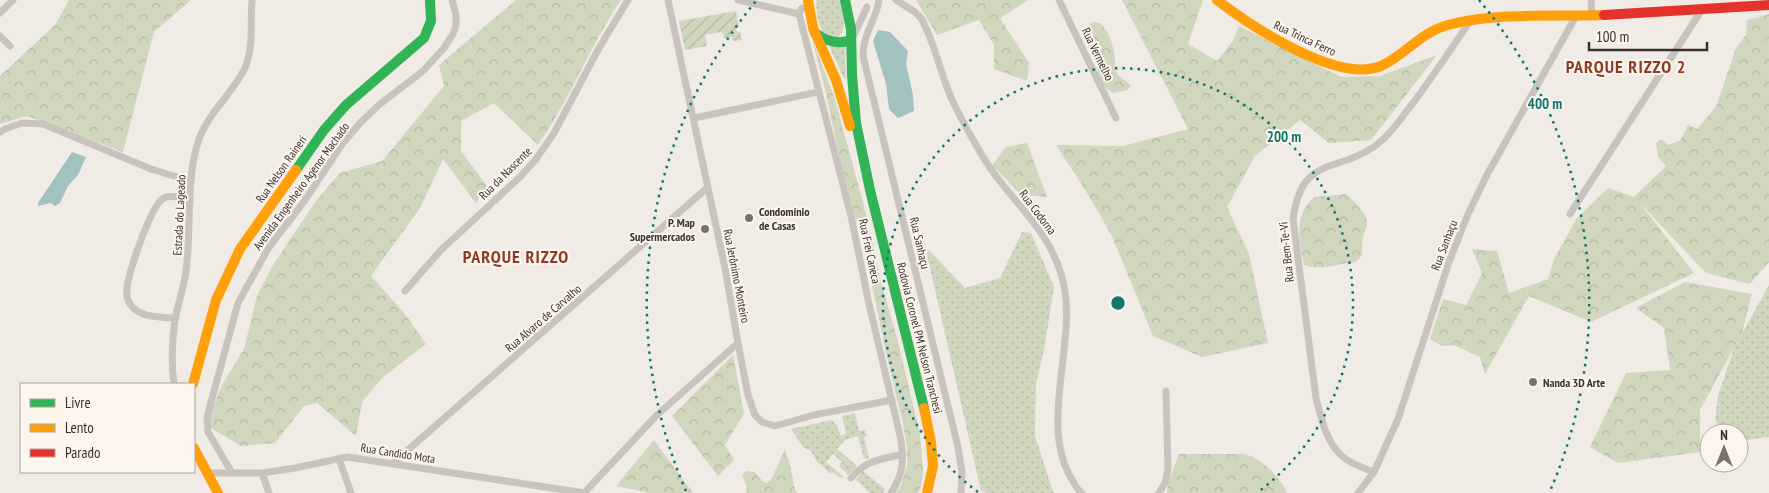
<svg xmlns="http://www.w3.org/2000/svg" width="1769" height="493" font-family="'PT Sans Narrow',sans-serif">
  <defs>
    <pattern id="grass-dots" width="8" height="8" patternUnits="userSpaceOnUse" patternTransform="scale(1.25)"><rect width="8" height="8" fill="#d1d6bf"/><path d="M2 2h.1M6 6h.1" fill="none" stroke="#b4b8a4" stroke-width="1.8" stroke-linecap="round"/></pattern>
    <pattern id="forest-crowns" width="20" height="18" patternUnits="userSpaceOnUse" patternTransform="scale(1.25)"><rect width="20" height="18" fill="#d1d6bf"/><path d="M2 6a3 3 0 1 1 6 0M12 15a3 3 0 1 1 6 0" fill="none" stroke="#b4b8a4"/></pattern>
    <pattern id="garden-furrows" width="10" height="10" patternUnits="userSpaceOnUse" patternTransform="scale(1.25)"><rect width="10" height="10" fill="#d1d6bf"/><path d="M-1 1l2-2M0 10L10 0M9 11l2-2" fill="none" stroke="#b4b8a4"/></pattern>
  </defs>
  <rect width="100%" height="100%" fill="#f0ebe5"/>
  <g fill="url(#grass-dots)">
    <path d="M816,0H840C842,12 849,31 837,38L822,32L817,16Z"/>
    <polygon points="845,45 846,78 845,80 829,46"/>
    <polygon points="1022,232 1031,233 1054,287 1044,350 1036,384 1035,436 1053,492 1056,493 987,493 981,491 925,246 965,288 1000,278"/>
    <polygon points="1769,285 1769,437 1739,441 1739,433 1722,433 1715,419 1718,396 1734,348"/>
    <path d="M855,413L859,431L865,430L867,436L864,437L869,458L864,459L858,436L845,440L837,449L857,466L848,475L839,466L842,462L833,454L826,462L845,478L839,477L833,472L829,473C825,469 820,464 816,460C812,454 813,450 804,448L791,429L831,420L836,424L841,436L846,434L842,416Z"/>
    <polygon points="863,471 885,489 883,493 870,493 856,480"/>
  </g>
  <g fill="url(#forest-crowns)">
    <polygon points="69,0 191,0 154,32 123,152 27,116 0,124 0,76 55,25"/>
    <path d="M516,0H621C590,46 570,99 538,145L494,103L461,121V151L487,186L476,203L443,159L420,208L371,276L405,314L426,344L383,377L362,402L356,436L317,403L304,406L275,443L241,446L206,425L222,385L244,349L257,296L273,265L316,201L340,173L382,161L444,86L439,65Z"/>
    <polygon points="916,0 1028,0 1000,18 1029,63 1027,81 994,69 994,45 979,20 937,35"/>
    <polygon points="1122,0 1203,0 1188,44 1217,61 1233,41 1239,26 1341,77 1380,76 1437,55 1371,140 1329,143 1300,120 1255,156 1227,207 1249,254 1268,343 1202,357 1153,336 1112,236 1086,191 1056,145 1123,146 1188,129"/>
    <polygon points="1769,14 1769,262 1750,284 1706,273 1639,202 1694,273 1591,322 1529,296 1485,374 1480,357 1454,345 1442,346 1430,339 1443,299 1466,305 1482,273 1472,249 1497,251 1509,293 1548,279 1554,259 1577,218 1608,188 1634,197 1666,166 1658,157 1656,143 1662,139 1668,145 1680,141 1688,125 1697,129 1716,107 1736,48 1746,35 1747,20"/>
    <path d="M1093,22L1100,23C1110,32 1114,47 1115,61C1115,65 1114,68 1116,72C1120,79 1127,80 1131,86L1127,90L1114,93C1097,86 1097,73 1098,57L1089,48L1080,31Z"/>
    <polygon points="812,39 834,96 843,129 863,202 881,282 897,338 920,434 923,470 921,486 918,493 896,493 901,485 907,466 907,448 903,424 888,361 864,248 843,174 826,94"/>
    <polygon points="1027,143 1047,197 1021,195 992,165 1006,147"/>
    <path d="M1345,194C1352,199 1362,209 1366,217C1369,225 1365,229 1363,236C1361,243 1365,256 1357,261C1354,263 1349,263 1346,263C1332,266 1317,270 1304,265C1299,239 1293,218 1313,198C1324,194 1334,197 1345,194Z"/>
    <polygon points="1685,282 1752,294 1742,333 1700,410 1700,452 1618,463 1590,447 1626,373 1670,370 1664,328 1636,308"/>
    <polygon points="733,355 744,414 725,445 734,460 718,476 672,416"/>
    <polygon points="654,440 693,493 650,493 616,486"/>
    <path d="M785,449C786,455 789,459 790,465C793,474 792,484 797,493H746L747,488L742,475L747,471L755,472L762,481L767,483L772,478Z"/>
    <path d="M1179,454H1243C1261,457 1280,477 1287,493H1167L1168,483Z"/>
  </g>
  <polygon fill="url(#garden-furrows)" points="736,11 739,27 736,28 737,32 740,32 742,40 733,41 732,37 724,38 722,32 705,35 707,46 685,50 679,21"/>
  <g fill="#a1c2c1">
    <polygon points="878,30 890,32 908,51 906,64 913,95 914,111 898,118 889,109 886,84 873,41"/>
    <polygon points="72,152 86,157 78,175 68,186 60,203 55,206 51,203 38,206 38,203"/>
  </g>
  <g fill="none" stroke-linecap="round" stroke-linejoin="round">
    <g stroke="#c9c3be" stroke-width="7">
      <polyline points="668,0 725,268 738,343 748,395 755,415 762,422 775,426 814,415 892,400"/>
      <polyline points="738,0 799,14 801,9 808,6"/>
      <path d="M879,0C876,21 863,33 863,56L958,447L962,472L961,493"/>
      <path d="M896,0L915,12L921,18C937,46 941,81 957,110C968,131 979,153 993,172C1023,213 1056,238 1065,291C1074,349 1039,430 1073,481C1075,486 1078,490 1082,493"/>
      <polyline points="1059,0 1116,118"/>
      <polyline points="1591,0 1592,16"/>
      <polyline points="0,13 13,0"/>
      <path d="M799,14L851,216L869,304L901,440C904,462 903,474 891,493"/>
      <polyline points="854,35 867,7"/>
      <polyline points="0,36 10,46"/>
      <polyline points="694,118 818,92"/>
      <polyline points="0,132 5,129 22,123 43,124 151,169 190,181"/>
      <polyline points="1570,214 1701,11"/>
      <polyline points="405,291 441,250 521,176 536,159 554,133 599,48 628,0"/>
      <path d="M175,318C160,317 139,318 130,304C127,299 126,295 127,289C128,274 151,204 164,198C172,194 182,198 190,200"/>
      <path d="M174,384C171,362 172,341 175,320C178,303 184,288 186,271C192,227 185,181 199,139C209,112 233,93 245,68C254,47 250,22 252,0"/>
      <polyline points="339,459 351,493"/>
      <polyline points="393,463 707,188"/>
      <path d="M1374,472C1364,468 1350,464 1342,456C1326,442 1321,418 1316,398L1293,219C1302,154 1336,174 1375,146C1388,137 1397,124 1406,112C1429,83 1449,52 1470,21"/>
      <polyline points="208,473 262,473 295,468 347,457 585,493"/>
      <polyline points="232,473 208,432 207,417 238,303 269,247 303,203 343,143 361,122 380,104 423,71 444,48 453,34 456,25 456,15 452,0"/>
      <polyline points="262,473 269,493"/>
      <path d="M851,478C867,459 880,460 903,454"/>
      <polyline points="584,493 657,415 738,343"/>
      <polyline points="1159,493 1165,483 1168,469 1166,391"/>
      <polyline points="1358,493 1374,472 1398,419 1449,262 1468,214 1488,173 1576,16"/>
    </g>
    <g stroke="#30b455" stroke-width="10">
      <polyline points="845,0 851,29 852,75 856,123 870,190 924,408"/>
      <path d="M815,33C826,41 838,45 851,40"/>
      <polyline points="296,170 324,130 346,105 424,38 431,21 430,0"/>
    </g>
    <g stroke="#ff9f0a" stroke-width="10">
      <polyline points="808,0 813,28 836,80 850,126"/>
      <path d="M1217,0C1251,26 1337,84 1381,66C1406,55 1420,32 1448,25C1498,12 1552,17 1604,15"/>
      <polyline points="193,384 216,300 240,249 296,170"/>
      <polyline points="924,408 931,442 933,466 927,493"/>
      <polyline points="194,448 218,493"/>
    </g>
    <polyline stroke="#e5322d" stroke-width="10" points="1604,15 1769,5"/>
  </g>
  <g fill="none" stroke="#0f766e" stroke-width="2.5" stroke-dasharray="2.5 5">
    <path d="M978 492A235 235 0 1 1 1258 492"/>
    <path d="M686 491A471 471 0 0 1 757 0M1479 0A471 471 0 0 1 1550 491"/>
  </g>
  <g fill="#7a716c" stroke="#fbf5ee" stroke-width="2">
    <circle cx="749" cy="218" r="5"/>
    <circle cx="705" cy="229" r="5"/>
    <circle cx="1533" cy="382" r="5"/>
  </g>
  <g text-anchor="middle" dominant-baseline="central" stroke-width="4" stroke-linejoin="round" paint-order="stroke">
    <g font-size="12" fill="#3b302b" stroke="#fbf5ee">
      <text transform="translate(1305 38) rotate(25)">Rua Trinca Ferro</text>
      <text transform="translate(1098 54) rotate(64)">Rua Vermelho</text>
      <text transform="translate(281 169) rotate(-55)">Rua Nelson Raineri</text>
      <text transform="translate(505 173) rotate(-45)">Rua da Nascente</text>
      <text transform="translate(301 186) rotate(-54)">Avenida Engenheiro Agenor Machado</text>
      <text transform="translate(1038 212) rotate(53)">Rua Codorna</text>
      <text transform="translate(179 215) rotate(-87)">Estrada do Lageado</text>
      <text transform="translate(920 243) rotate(77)">Rua Sanhaçu</text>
      <text transform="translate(1444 245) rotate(-69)">Rua Sanhaçu</text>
      <text transform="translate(870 251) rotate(78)">Rua Frei Caneca</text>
      <text transform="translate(1286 252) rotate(-96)">Rua Bem-Te-Vi</text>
      <text transform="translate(737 276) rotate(79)">Rua Jerônimo Monteiro</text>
      <text transform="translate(543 318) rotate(-41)">Rua Alvaro de Carvalho</text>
      <text transform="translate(920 338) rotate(76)">Rodovia Coronel PM Nelson Tranchesi</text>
      <text transform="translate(398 453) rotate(9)">Rua Candido Mota</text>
    </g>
    <g font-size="12" font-weight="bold" fill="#3b302b" stroke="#fbf5ee" text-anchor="start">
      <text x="759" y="211">Condomínio<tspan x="759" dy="14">de Casas</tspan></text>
      <text x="695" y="222" text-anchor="end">P. Map<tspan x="695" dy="14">Supermercados</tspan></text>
      <text x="1543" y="382">Nanda 3D Arte</text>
    </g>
    <g font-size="18" font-weight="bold" letter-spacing="1" fill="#8c3b22" stroke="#fbf5ee">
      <text x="1626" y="66">PARQUE RIZZO 2</text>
      <text x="516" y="256">PARQUE RIZZO</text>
    </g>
  </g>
  <circle cx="1118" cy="303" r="8" fill="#0f766e" stroke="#fbf5ee" stroke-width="2.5"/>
  <g font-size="15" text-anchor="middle" font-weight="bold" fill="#0f766e" stroke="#fbf5ee" stroke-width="4" stroke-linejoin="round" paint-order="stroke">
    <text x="1545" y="109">400 m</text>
    <text x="1284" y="142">200 m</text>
  </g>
  <rect x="20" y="383" width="175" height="90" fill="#fbf5ee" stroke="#aea6a0"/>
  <rect x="30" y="399" width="25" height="8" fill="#30b455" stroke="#aea6a0"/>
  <text x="65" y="408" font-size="15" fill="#3b302b">Livre</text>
  <rect x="30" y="424" width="25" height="8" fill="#ff9f0a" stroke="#aea6a0"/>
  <text x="65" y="433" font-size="15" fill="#3b302b">Lento</text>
  <rect x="30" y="449" width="25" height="8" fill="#e5322d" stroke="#aea6a0"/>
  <text x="65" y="458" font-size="15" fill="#3b302b">Parado</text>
  <g transform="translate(1724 448)"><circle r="24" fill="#fbf5ee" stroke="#aea6a0"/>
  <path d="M0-4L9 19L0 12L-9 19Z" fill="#7a716c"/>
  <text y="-8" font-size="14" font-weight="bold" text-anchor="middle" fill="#3b302b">N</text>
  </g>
  <path d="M1589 42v8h118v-8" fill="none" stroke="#3b302b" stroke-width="2.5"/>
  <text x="1596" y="42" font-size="15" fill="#3b302b" stroke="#fbf5ee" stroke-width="4" paint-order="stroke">100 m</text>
</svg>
